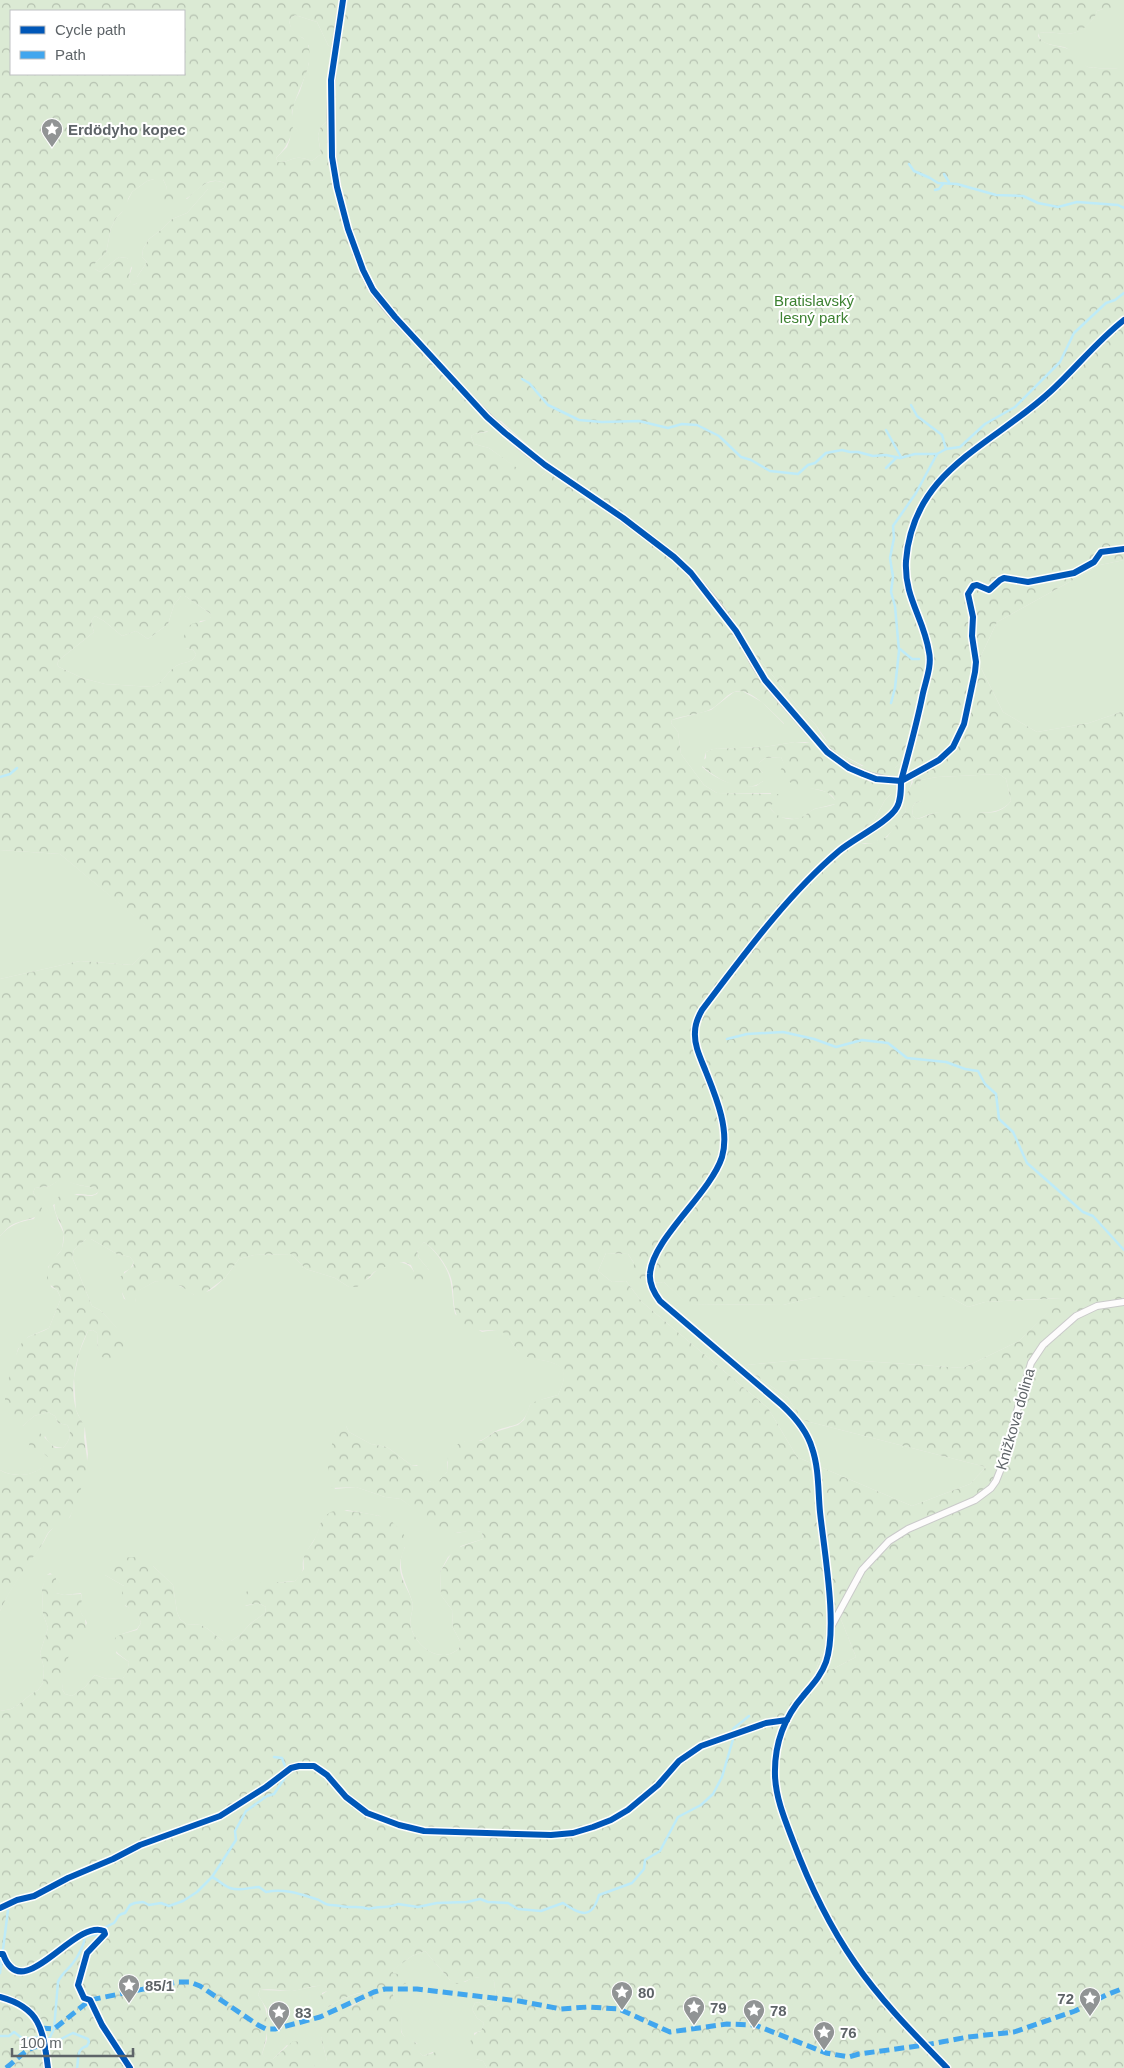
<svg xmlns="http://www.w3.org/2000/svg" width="1124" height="2068" font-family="Arial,sans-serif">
  <defs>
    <pattern id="forest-crowns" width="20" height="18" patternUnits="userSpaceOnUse" patternTransform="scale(1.25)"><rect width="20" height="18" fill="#dbead4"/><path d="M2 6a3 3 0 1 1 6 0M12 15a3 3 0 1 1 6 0" fill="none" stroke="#b5c1b0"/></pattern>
  </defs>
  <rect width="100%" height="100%" fill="#efece9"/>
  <g fill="#dbead4">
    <path d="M1103,9H1124V68C1116,68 1095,69 1088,67C1078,63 1077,52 1064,47C1055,45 1038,45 1039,33C1049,31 1057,34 1067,34C1079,34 1094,22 1097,11Z"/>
    <path d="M295,15L317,22L328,45L337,51L331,117L320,128L318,136L321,154L312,161C291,153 294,163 278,162L276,158L287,147L290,139L293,105L300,91L309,63V46L303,38L296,35L291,29L289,20Z"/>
    <path d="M154,179H163L167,188L164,195L187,199C197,189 210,175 226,184L224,188L220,190L208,189L187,213L172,219L161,230L149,239L143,249L142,257L147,262L137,277V283L134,285L131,284L129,276L132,268L127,258L119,257L100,272L95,269V263L106,253L111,228L116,218L122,212L132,192L147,181Z"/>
    <polygon points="498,420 545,461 549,469 542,476 527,476 489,448 474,444 471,436 474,434 487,432"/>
    <polygon points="1124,560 1124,711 1089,723 1037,732 1003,712 978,662 997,622 1100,565"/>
    <path d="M181,596H185L211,614V617L209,620L200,621L186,648L193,650L196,654C193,664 184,661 176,666C166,672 164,683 152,687L105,684L82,678L59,667L57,664L59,660L94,632L91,621L95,616L104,621L122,636L136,631L148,639L168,624L174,605Z"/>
    <path d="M752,654L756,655L798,707L815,724L823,737L837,752L862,766L895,768L904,760H908C919,782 904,790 906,811C893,829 885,849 858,842L856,834L874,820L885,800L891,794L871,779L834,762L810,742H795L764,747L713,749L706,752L702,767C717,780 736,788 756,786L763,781V773L759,769V763L765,758L781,757L794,784L827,792L835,800V804L814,809L801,818L794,819L778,817L770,808L771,793H717L704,785L681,754L678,732L671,723L672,720L711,710L734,692L742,691L762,702L784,724L785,712L753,669L749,662Z"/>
    <path d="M999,774L1006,779L1011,801C996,820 971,809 951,812C945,812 937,812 931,814C926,815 921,818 916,819L913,816L912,808L915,803L921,801L918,785L921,780L937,777Z"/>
    <polygon points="0,850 60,854 160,937 132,965 80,961 0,979"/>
    <path d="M63,1177C76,1188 86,1184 100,1190C93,1199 86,1193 77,1194C69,1196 60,1202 53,1205L58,1221L64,1234L62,1249L48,1267L51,1287L57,1290L61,1298L49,1328L28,1337L18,1349L5,1398L23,1426L34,1416L48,1412L55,1416L58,1423L67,1425C73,1433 69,1442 63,1448C54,1447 49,1445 45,1436L38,1452L43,1453L50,1458C41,1476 16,1479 0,1470V1236C11,1224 19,1222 34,1219C41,1207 42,1203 33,1193L35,1188L50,1186Z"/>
    <path d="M86,1239H91L117,1254L130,1257L134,1262L130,1269L124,1272L122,1293L124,1299L135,1302L137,1291L156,1281C170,1284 183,1284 194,1295L209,1291L215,1287L225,1278L239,1259L254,1255L291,1254L306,1269L335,1278L349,1287C355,1284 362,1282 368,1279C371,1277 373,1273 376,1271C388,1263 407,1257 414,1272L429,1270L419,1258L417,1250L424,1242C430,1246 433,1250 438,1256C455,1279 450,1288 455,1314L482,1332C487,1331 493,1330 498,1330C509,1332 511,1343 516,1349C518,1351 523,1354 526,1355C544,1365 578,1356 558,1395L543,1399L530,1405C522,1431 513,1422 494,1432C482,1440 481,1443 465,1441L447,1462V1472L437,1484L428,1481L417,1465H411L387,1447L371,1444L349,1432L346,1426L336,1430L328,1468L335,1489L356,1487L385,1497L401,1499L424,1516L457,1533L472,1530L482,1532L483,1539L461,1546L448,1557L440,1572L441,1595L452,1610L453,1628L460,1641V1647C443,1666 416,1648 411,1627C408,1618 415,1610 412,1601C407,1583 394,1566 405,1547L380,1516L347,1510L324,1518C319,1524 319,1533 314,1540C311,1545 307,1550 304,1557C300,1569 308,1568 295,1581L271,1583L245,1606L258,1603L266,1607L265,1613L250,1624L240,1635L231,1641H223L208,1629L201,1625L186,1624L180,1619L177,1612L173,1585L153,1566L105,1575L124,1586L125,1606C135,1609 138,1613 141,1623L137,1629L122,1634L116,1653L129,1662L127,1673L123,1678L107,1679L95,1675L85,1687L72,1696L65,1694L62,1689C64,1675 65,1655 74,1643C79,1636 83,1631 87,1623C85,1617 79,1614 80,1607C80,1601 83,1600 81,1593L64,1595L56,1593V1577L50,1573L47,1575L42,1589L43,1614L48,1628L40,1653L44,1668L43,1683L38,1690L30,1695L18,1705L11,1709L0,1711V1611C10,1588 25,1567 40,1547C45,1542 46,1535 51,1530C56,1524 64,1523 70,1517L86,1469L88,1454L85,1429L76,1410L74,1378L79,1353L88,1331L93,1330L97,1333L98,1349L125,1357V1342L116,1327L100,1310L92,1306L72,1257L74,1250Z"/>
    <polygon points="606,1253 628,1254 647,1283 664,1282 688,1304 783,1305 816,1297 950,1297 968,1307 985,1302 1062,1298 1019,1341 963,1368 820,1358 747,1365 751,1372 788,1398 802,1420 986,1467 970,1484 912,1506 797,1457 768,1408 642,1302 626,1281 612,1282 598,1271"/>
    <polygon points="840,1617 856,1657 833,1669 815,1673 824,1648 825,1626"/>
    <path d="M425,1951L450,1980L465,1982L472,1978L488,1976L494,1981L496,1996L493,2003L485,2007L479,2002L475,2003L472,2009L477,2018L484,2023L481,2031L474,2033L476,2059L483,2061L487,2068H439L433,2052L423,2056L420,2053L417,2043C413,2042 407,2039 404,2036C399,2031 402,2022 401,2016C399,2005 391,1997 393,1986L397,1985L399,1975L393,1973L392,1970L412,1956Z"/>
    <path d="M322,1985L327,1987V1991L322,1993V2000L325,2007C331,2007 332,2005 336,2002C345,1997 358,1993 368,1992V1997L352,2005L321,2038L327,2061V2068H315L314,2065L287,2045L273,2059L267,2061L262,2054L267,2039V2009L258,1995L260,1990L292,1991Z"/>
  </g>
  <path fill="url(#forest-crowns)" fill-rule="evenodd" d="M0,0H1124V9H1103L1097,11C1094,22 1080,34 1067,34C1057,34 1049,31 1039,33L1038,36C1044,47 1061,45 1071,50C1078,54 1080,63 1088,67C1094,69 1116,68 1124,68V560L1100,565L997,622L978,662L1003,712L1037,732L1089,723L1124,711V2068H487L483,2061L476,2059L470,2054C468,2043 471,2035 481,2031L484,2023L477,2018L472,2009L475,2003L479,2002L485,2007L493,2003L496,1996L494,1981C481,1972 470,1980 457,1984L450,1980L425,1951L412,1956L393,1970V1973C399,1975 405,1973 410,1976V1979L405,1984L393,1986V1995L402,2013L401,2032L404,2036L421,2046L420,2053L423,2056L436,2052L438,2054L439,2068H327V2061L321,2038C332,2015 347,2010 368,1997V1992C359,1992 345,1997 336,2002C331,2005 331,2007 325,2007L322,2004L320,1996L327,1991V1987C316,1983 304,1990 292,1991C282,1991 270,1988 260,1990L258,1995C272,2013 268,2034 262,2054L267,2060L273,2059L293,2041L301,2042L311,2053L315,2068H0V1711L11,1709L18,1705L30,1695L38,1690L43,1683L44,1668L40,1653L48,1628L43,1614L42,1589L46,1575L54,1574L56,1577V1593L64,1595L81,1594C84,1603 76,1610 85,1618L86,1629L74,1644L68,1658L62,1689L65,1694L72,1696L85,1687L95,1675L107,1679L123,1678L127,1672L129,1662C119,1654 112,1652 115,1638L122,1634L137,1630L141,1623C137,1609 129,1610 120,1601L124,1586L105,1575L103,1571L113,1558L136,1557L143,1559L153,1566L173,1585L177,1612L180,1619L186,1624L201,1625L208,1629L223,1641H231L240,1635L250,1624L265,1613L266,1607L258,1603L242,1606L240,1600C258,1573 269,1586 295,1581L304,1569C302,1548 309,1552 315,1538C320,1528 320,1517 331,1512C338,1508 382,1515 388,1519C396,1524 402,1532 407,1539C405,1550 399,1558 400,1569C401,1580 409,1591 412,1601C415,1610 408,1618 411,1627C416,1648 443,1666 460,1647V1641L453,1628L452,1610L441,1595L440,1572L454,1549L483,1539L482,1532C468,1529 456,1535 442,1532L401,1499L385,1497L356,1487L331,1488L328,1481V1460L337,1425L340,1422L346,1426L349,1432L371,1444L387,1447L411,1465L424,1467L428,1481L437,1483L447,1472L448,1457L458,1444L465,1441H481L495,1432L518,1425L524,1420L530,1405L536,1401L558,1395C579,1353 537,1366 520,1353C512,1347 511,1335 500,1331C490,1328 481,1334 467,1326C449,1317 456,1294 451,1278C447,1265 435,1249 424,1242L417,1251L419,1258L429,1270V1284L423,1294L410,1286V1278L414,1272L411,1265L404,1262L389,1265L374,1272L363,1283L357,1287H349L335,1278L306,1269L291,1254L254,1255L239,1259L225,1278L202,1295H194L181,1286H170L156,1281L138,1291L135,1302L127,1303L119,1286L120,1277L133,1266L134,1262L130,1257L117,1254L91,1239H86L74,1250L72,1257L92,1306L100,1310L122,1333L125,1342V1357L118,1362L103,1358L98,1349L97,1333L93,1330L88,1331C77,1351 69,1387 76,1409C77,1415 82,1420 84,1426C85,1430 84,1433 84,1437C85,1449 89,1459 86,1471C84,1481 73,1515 67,1521C61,1526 53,1526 48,1533C45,1537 44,1542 41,1546C26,1567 11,1587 0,1611V1470C15,1479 41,1476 49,1458L43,1453H34L29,1451C28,1440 32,1438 40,1433L55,1448H63C69,1442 73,1433 67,1425L58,1423L55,1416L48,1412L34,1416L23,1426L13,1422C9,1415 5,1408 5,1400C5,1388 16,1348 24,1340C31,1334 41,1333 49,1328L61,1298L57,1290L47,1282C47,1277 47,1270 49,1266C55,1253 63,1257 64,1236C64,1220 45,1210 61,1194L92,1196L97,1194L99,1190C87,1184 76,1188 63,1178L50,1186L35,1188L33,1193L40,1201L43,1213C34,1219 26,1219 16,1223C9,1225 5,1231 0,1236V979L80,961L132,965L159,937L60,854L0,850ZM11,11H184V74H11ZM295,15L317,22L328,45L337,51L331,117L320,128L318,136L321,154L312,161C291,153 294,163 278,162L276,158C287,147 294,135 293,119C292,115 291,112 293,108C299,85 316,65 307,41C297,34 291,33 289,20ZM154,179H163L167,188L160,199V202C190,216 199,168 226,184L224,188L220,190L216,188L208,189L187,213L172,219L161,230L149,239L143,249L142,257L147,262L137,277V283L134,285L131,283L129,276L132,263L127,258L119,257L100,272L95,269V263L106,253L111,228L116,218L127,207L128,199L132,192L147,181ZM498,420L501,421L545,461L549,469L542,476L527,475L489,448L474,444L471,436C477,431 489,434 494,427C496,425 496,422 498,420ZM181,596H185L211,614V617C196,629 190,613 182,643L186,648L193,650L196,654C193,664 184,661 176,666C166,672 164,683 152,687L105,684L82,678L59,667L57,664L59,660L94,632L91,621L95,616L104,621L122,636L136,631L148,639L168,624L174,605ZM752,654L756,655L798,707L815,724L831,747L837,752L877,773L884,774L895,768L904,760L908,761L913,782L906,795V811L887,837L873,843L865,844L858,842L856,834L874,820L885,800L891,794L893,786C883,781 873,781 863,777C842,768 827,756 810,742L805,743L795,742L764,747L713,749L706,752V758L702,761V766C717,779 745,796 763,781V773L759,769V763L765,758L781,757L784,764L780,771C785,777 788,782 795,785C807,790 829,787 835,800V804C828,807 822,807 815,809C810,810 807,815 802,817C791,822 777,818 770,808L771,805L780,799L779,794L717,793L704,785L681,754L678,732L671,723L672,720C684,715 697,715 709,710C719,706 725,695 734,692C752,685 778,720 791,729H794L795,725L753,669L749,662ZM999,774L1006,779L1011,801C998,818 981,812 963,810C956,810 946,811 939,812C931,813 924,818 916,819L913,816L912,808L915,803L921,801L926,796L924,788L918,785L921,780L937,777ZM606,1253L628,1254L634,1263L633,1274L647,1283L664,1282L687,1304L783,1305L816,1297H950L968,1307L985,1302L1061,1298L1019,1341L963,1368L820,1358L747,1365L751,1372L788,1398L802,1420L986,1467L970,1484L912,1506L797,1457L768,1408L642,1302L626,1281L612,1282L598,1271ZM840,1617L856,1657L833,1669L815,1672L824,1648L825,1626Z"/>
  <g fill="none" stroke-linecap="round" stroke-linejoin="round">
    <g stroke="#beebf8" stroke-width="2.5">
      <polyline points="909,164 914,171 930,178 938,183 957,184 996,195 1023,196 1038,203 1058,207 1077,202 1118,205 1124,208"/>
      <polyline points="944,174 949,182"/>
      <polyline points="935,190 939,189 943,184"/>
      <polyline points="522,379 529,383 548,405 579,420 602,422 639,421 668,428 682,424 697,425 719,436 741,457 751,460 770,471 798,474 808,465 815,463 826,453 842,450 850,452 858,452 873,456 886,455 900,458 915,454 937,454 946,449 960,447 985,424 1015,407 1060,362 1074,333 1106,303 1115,300 1124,293"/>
      <polyline points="911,405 917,416 942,435 946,449"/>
      <polyline points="886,430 901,457"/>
      <polyline points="886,468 897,457"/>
      <polyline points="900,649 912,659 919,659"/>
      <polyline points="891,703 895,688 899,651 895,606 891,592 893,577 890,558 894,538 893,526 916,493 937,454"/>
      <polyline points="0,777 10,774 17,768"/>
      <polyline points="727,1039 747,1034 783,1032 814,1039 836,1047 862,1040 888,1043 907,1058 946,1062 965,1069 978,1071 985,1084 996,1094 999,1119 1013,1132 1027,1163 1083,1212 1093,1216 1124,1250"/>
      <polyline points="733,1729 749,1716"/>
      <polyline points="274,1757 282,1758 285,1766"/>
      <path d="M212,1877C219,1880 223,1886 230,1888C241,1892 248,1887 259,1887L266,1892C284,1888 300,1894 316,1899C321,1900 324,1905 330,1905C336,1905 344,1907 350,1907C357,1907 361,1906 369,1909C379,1905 388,1909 398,1904L418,1907L437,1903L467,1902L480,1899L488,1902L508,1903L518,1909L541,1911L563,1903C580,1915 592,1920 599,1895L632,1883L644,1869L645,1860L660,1851L678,1817L701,1805L713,1794L722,1777L734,1736"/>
      <polyline points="0,1973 8,1910"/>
      <path d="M0,2036H9L14,2032L23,2039L39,2037L57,2041L73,2033L88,2039L89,2042L87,2046C76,2049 79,2058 77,2068"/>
      <path d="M49,2039L54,2029L58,1982C61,1974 68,1970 73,1963C78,1957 84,1945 85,1937C95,1933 100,1938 106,1927L114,1923C119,1917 116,1915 125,1913L130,1905L135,1903L143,1902L149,1905L161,1903L169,1906L183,1901L197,1892L212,1877L236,1840L235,1831L246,1811L267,1796L274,1794L286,1776"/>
    </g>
    <g stroke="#cacaca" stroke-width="8">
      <g id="street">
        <path d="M343,0C327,84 323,159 352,240C357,255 362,270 369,284C383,309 407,330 426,351C464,391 500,434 546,466C582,490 617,514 652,540C666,551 680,561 691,574C708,591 723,611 736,631C744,643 749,656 756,667C767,685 781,700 795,716C826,753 850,778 901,781"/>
        <polyline points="831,1627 862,1570 889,1541 908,1529 975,1500 991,1488 996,1481 1008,1451 1017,1411 1031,1363 1043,1345 1076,1316 1097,1306 1124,1302"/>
        <path d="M947,2068C915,2035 881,2001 855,1963C830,1927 808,1881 793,1841C785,1820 776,1799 775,1776C774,1745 783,1719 803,1696C812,1685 821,1676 826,1662C838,1627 824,1550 820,1512C818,1491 819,1468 812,1448C807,1431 795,1417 782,1405L660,1301C654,1293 649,1284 650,1274C652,1239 710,1194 722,1157C730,1130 716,1097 706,1072C701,1059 694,1046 695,1032C695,1024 698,1017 702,1010C743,956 788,894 839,851C853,839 889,822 897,807C901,800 901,790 901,781C909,752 917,723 923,693C926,680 932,665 929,652C924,618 904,598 906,561C913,469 992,446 1051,391C1076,368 1097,341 1124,320"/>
      </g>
    </g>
    <use href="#street" stroke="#fdfcfc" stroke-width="6"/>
    <g stroke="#41a6ee" stroke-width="5" stroke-dasharray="10 5" stroke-linecap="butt">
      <polyline points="41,2028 54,2029 90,2000 178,1982 190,1982 200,1986 258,2025 266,2029 275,2029 320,2017 374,1992 385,1989 417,1989 519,2001 561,2009 588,2007 619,2009 670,2032 727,2024 755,2025 826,2053 849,2057 859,2054 925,2045 968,2037 1014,2032 1075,2011 1106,1995 1124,1988"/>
      <path d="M6,2068C17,2060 29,2044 44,2046"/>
    </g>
    <g stroke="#fff" stroke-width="9">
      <g id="cycleway">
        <polyline points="343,0 331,80 332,157 337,187 348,229 363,270 373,290 395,317 487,417 505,433 545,465 623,518 674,557 691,573 736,631 765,680 827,752 849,768 863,774 876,779 901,781 939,760 953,747 964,724 975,672 976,662 972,636 973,617 968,594 973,586 977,585 989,590 1000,580 1004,578 1028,582 1074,573 1094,562 1101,552 1124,549"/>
        <polyline points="0,1908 17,1900 34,1896 68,1878 113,1859 140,1845 220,1816 266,1787 291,1768 299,1766 314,1766 327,1775 346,1797 367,1813 399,1825 424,1831 551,1835 573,1833 593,1827 611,1820 628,1810 658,1785 679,1761 701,1746 766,1723 787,1720"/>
        <path d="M0,1954H3C22,2008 74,1918 104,1931L105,1934L87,1953L78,1985L84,1998L90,2000L102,2025L130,2068"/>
        <path d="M0,1997C41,2008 43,2030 48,2068"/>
        <path d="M947,2068C915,2035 881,2001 855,1963C830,1927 808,1881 793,1841C785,1820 776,1799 775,1776C774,1745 783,1719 803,1696C812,1685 821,1676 826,1662C838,1627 824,1550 820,1512C818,1491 819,1468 812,1448C807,1431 795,1417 782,1405L660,1301C654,1293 649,1284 650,1274C652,1239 710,1194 722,1157C730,1130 716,1097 706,1072C701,1059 694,1046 695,1032C695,1024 698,1017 702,1010C743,956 788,894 839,851C853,839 889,822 897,807C901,800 901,790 901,781C909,752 917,723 923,693C926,680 932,665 929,652C924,618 904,598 906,561C913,469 992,446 1051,391C1076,368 1097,341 1124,320"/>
      </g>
    </g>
    <use href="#cycleway" stroke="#0057b8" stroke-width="6"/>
  </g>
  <defs>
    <g id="sight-pin" transform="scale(1.125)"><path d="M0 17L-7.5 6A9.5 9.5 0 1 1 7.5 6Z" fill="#919495" stroke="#fff"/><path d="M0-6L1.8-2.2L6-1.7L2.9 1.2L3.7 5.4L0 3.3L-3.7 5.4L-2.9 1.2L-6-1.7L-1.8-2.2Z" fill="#fff"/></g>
  </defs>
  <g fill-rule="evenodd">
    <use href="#sight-pin" x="52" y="129"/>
    <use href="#sight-pin" x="129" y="1985"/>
    <use href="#sight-pin" x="622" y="1992"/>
    <use href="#sight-pin" x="1090" y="1998"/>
    <use href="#sight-pin" x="694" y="2007"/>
    <use href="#sight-pin" x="754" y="2010"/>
    <use href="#sight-pin" x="279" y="2012"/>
    <use href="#sight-pin" x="824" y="2032"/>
  </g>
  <g text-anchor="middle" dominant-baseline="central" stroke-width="4" stroke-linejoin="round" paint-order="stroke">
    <g font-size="15" font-weight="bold" fill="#5e6468" stroke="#fff" text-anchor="start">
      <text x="68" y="129">Erdödyho kopec</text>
      <text x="145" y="1985">85/1</text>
      <text x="638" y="1992">80</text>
      <text x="1074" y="1998" text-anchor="end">72</text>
      <text x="710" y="2007">79</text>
      <text x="770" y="2010">78</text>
      <text x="295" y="2012">83</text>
      <text x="840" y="2032">76</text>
    </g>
    <g font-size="15" fill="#3d8232" stroke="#fff">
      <text x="814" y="300">Bratislavský<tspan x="814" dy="17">lesný park</tspan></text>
    </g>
    <g font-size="15" fill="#5e6468" stroke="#fff">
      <text transform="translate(1015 1419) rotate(-74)">Knižkova dolina</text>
    </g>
  </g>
  <rect x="10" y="10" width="175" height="65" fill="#ffffff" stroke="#bfc1c3"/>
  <rect x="20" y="26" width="25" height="8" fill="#0057b8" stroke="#bfc1c3"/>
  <text x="55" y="35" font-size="15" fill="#5e6468">Cycle path</text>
  <rect x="20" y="51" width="25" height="8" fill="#41a6ee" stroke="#bfc1c3"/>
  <text x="55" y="60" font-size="15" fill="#5e6468">Path</text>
  <path d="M12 2048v8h121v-8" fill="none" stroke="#5e6468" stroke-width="2.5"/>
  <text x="20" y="2048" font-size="15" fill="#5e6468" stroke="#ffffff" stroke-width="4" paint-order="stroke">100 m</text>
</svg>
